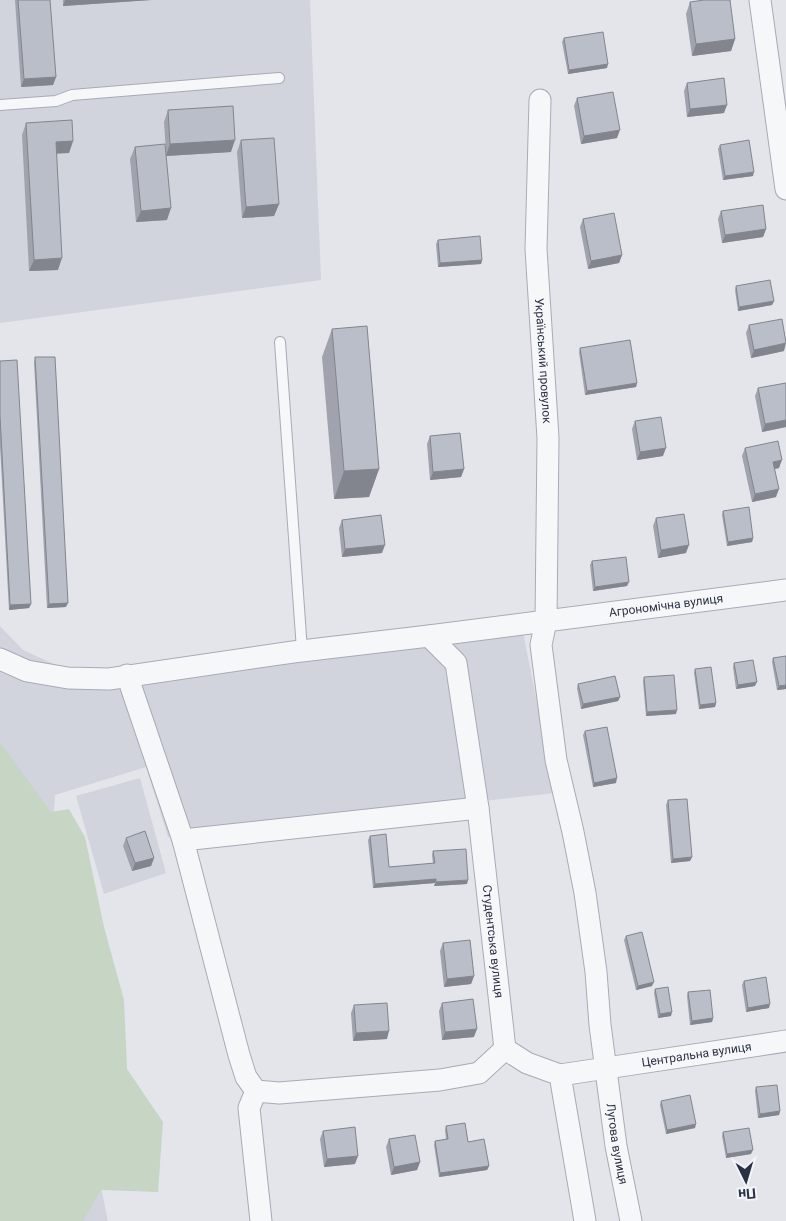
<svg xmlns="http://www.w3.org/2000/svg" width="786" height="1221" font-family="Roboto,sans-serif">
  <rect width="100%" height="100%" fill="#e3e5eb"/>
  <g fill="#d1d4dd">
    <polygon points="0,0 310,0 321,280 0,323"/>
    <polygon points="0,626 23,650 98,684 523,632 555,793 168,837 146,767 55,795 47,924 108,1221 0,1221"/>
    <polygon points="140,778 166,873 104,894 76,796"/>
  </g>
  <polygon fill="#c6d5c4" points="0,742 51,812 69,809 85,837 104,927 124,1000 127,1069 163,1122 158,1192 101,1190 83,1221 0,1221"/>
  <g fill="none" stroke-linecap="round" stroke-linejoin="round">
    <g stroke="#a8abb6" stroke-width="12">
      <g id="service">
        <polyline points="0,105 56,101 72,95 279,78"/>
        <polyline points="280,342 302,650"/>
      </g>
    </g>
    <g stroke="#a8abb6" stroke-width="23">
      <g id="minor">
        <polyline points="760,0 786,189"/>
        <path id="s1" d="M540,100L536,249L548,438L546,621L541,645L556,760L573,832L585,893L596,972L600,1025L616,1146L631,1221"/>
        <path id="s2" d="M429,636L456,663L478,808L505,1049L527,1063L560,1075L585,1221"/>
        <path id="s3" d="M0,659L27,671L68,678L109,679L293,652L429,636L786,590"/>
        <polyline points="127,675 183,840 239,1055 246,1077 256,1091 279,1093 440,1080 479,1073 505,1049"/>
        <polyline points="183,840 478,808"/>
        <path id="s4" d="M560,1075L786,1041"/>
        <polyline points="256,1091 249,1108 261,1221"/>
      </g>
    </g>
    <use href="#service" stroke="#f6f7f9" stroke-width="10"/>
    <use href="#minor" stroke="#f6f7f9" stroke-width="21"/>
  </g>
  <g fill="#a0a3ad">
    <polygon points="15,0 50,0 56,77 53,85 21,87"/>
    <polygon points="63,0 151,0 63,6"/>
    <polygon points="690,2 735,39 731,51 692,56 686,14"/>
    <polygon points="564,38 607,68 568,74 562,42"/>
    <polygon points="687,83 724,113 687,117 684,91"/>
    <polygon points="577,98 617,138 581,144 574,106"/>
    <polygon points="168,110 231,152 166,156 167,220 136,222 130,159 135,147 166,153 164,122"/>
    <polygon points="26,123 73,141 69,153 56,153 58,270 29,271 22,135"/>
    <polygon points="241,140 279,204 274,216 242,218 237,152"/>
    <polygon points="720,145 753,176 723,180 718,149"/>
    <polygon points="721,211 766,229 763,237 722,243 718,219"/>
    <polygon points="583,219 622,255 619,263 588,269 580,227"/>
    <polygon points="438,240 482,260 481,264 438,267 436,244"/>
    <polygon points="736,286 774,301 772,305 738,311 735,290"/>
    <polygon points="749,325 784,351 751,358 746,333"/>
    <polygon points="332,329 379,469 369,497 334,499 322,357"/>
    <polygon points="580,348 637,383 636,387 585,395 579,352"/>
    <polygon points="35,357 66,607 47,608 34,362"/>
    <polygon points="0,361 31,604 29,608 9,610 0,446"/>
    <polygon points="786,386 786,427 762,432 755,396 758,388"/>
    <polygon points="635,421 663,456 637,460 632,429"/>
    <polygon points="430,436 464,469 461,477 430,480 427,444"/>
    <polygon points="745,448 779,468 775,469 776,497 752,502 742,456"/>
    <polygon points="723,511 753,538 752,542 727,546 722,515"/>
    <polygon points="656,518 686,553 658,558 653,526"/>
    <polygon points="342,520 382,553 342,557 339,528"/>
    <polygon points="592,561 627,586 593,591 590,565"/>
    <polygon points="786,656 786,689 777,690 772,662 773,658"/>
    <polygon points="734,663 755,686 736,689 733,667"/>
    <polygon points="695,669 716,703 715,707 699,709 694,673"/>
    <polygon points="644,677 676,714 646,716 643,681"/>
    <polygon points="578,684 620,697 618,701 581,709 577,688"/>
    <polygon points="585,731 616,783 593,787 583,735"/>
    <polygon points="668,800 692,857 690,861 671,863 666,805"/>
    <polygon points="370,836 389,867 433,864 432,855 433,851 467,884 434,886 435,883 373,888 368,840"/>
    <polygon points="126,838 154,858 151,866 132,871 123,846"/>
    <polygon points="626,936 652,986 636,990 624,940"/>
    <polygon points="443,943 474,976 471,984 444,987 440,951"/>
    <polygon points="744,981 769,1008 746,1012 742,985"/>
    <polygon points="655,989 671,1016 658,1018 654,993"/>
    <polygon points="688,992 713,1018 712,1022 690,1025 687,996"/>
    <polygon points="442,1003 474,1037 442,1040 439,1011"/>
    <polygon points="354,1005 387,1039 353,1041 351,1013"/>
    <polygon points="756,1087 780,1111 779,1115 758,1118 755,1091"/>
    <polygon points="661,1101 695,1128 666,1134 660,1105"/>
    <polygon points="446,1126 468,1142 489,1166 487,1170 439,1177 434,1145 435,1141 446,1139 445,1130"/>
    <polygon points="323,1131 355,1164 324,1167 320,1139"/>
    <polygon points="723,1132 751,1154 726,1158 722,1136"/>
    <polygon points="389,1139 420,1162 417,1170 391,1175 386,1147"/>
  </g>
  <g fill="#82858d">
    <polygon points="65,0 151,0 63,6"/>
    <polygon points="735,39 731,51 692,56 696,44"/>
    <polygon points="608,64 607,68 568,74 569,70"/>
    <polygon points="56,77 53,85 21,87 24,79"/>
    <polygon points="727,105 724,113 687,117 690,109"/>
    <polygon points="620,130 617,138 581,144 584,136"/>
    <polygon points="235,140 231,152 166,156 170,144"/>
    <polygon points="73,141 69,153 51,154 56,142"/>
    <polygon points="754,172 753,176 723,180 725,176"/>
    <polygon points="279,204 274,216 242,218 246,207"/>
    <polygon points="171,208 167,220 136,222 141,211"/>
    <polygon points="766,229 763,237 722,243 725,235"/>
    <polygon points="622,255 619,263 588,269 591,261"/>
    <polygon points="62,258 58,270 29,271 34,260"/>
    <polygon points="482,260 481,264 438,267 440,263"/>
    <polygon points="774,301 772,305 738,311 739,307"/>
    <polygon points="786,343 784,351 751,358 754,350"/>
    <polygon points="637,383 636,387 585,395 587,391"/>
    <polygon points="786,420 786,427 762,432 765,424"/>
    <polygon points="666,448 663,456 637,460 640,452"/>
    <polygon points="782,460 779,468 770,470 773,462"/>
    <polygon points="379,469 369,497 334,499 344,471"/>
    <polygon points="464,469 461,477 430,480 433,472"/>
    <polygon points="779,489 776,497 752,502 755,494"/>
    <polygon points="753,538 752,542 727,546 728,542"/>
    <polygon points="385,545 382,553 342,557 345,549"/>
    <polygon points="689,545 686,553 658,558 661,550"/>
    <polygon points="629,582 627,586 593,591 595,587"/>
    <polygon points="68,603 66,607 47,608 49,604"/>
    <polygon points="31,604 29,608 9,610 10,605"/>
    <polygon points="757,682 755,686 736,689 738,685"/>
    <polygon points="786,685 786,689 777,690 779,686"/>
    <polygon points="620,697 618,701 581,709 583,704"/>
    <polygon points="716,703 715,707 699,709 700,705"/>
    <polygon points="677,710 676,714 646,716 647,712"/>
    <polygon points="617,778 616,783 593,787 594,783"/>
    <polygon points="692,857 690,861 671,863 673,859"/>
    <polygon points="154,858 151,866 132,871 135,863"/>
    <polygon points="436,879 435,883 373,888 375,884"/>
    <polygon points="468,880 467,884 434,886 436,882"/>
    <polygon points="474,976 471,984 444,987 447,979"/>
    <polygon points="654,982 652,986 636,990 638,986"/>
    <polygon points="770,1004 769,1008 746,1012 748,1008"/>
    <polygon points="672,1012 671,1016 658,1018 660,1014"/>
    <polygon points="713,1018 712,1022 690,1025 692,1021"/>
    <polygon points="477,1029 474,1037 442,1040 445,1032"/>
    <polygon points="389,1031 387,1039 353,1041 356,1033"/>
    <polygon points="780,1111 779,1115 758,1118 760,1114"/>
    <polygon points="696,1124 695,1128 666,1134 667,1130"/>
    <polygon points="753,1150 751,1154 726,1158 727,1154"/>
    <polygon points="358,1156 355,1164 324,1167 327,1159"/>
    <polygon points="420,1162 417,1170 391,1175 394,1167"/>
    <polygon points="489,1166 487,1170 439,1177 440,1173"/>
  </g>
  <g fill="#babec9" stroke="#82858d">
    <polygon points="18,0 50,0 56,77 24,79"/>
    <polygon points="704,0 730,0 735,39 696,44 690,2"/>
    <polygon points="603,32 608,64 569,70 564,38"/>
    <polygon points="724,78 727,105 690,109 687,83"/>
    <polygon points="613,92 620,130 584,136 577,98"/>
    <polygon points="233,106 235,140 170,144 168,110"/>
    <polygon points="72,120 73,141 56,142 62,258 34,260 26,123"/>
    <polygon points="274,138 279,204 246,207 241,140"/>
    <polygon points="749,140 754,172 725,176 720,145"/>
    <polygon points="165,144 171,208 141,211 135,147"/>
    <polygon points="763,205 766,229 725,235 721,211"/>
    <polygon points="614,213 622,255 591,261 583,219"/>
    <polygon points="480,236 482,260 440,263 438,240"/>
    <polygon points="770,280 774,301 739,307 736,286"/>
    <polygon points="782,319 786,343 754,350 749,325"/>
    <polygon points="367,326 379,469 344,471 332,329"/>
    <polygon points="630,340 637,383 587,391 580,348"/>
    <polygon points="35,357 55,357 68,603 49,604"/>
    <polygon points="17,360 31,604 10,605 0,416 0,361"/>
    <polygon points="786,383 786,420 765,424 758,388"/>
    <polygon points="661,417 666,448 640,452 635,421"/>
    <polygon points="460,433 464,469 433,472 430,436"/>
    <polygon points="778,441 782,460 773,462 779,489 755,494 745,448"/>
    <polygon points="749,507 753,538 728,542 723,511"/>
    <polygon points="684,514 689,545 661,550 656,518"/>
    <polygon points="381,515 385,545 345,549 342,520"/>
    <polygon points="626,557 629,582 595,587 592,561"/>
    <polygon points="786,656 786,685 779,686 773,658"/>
    <polygon points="753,660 757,682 738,685 734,663"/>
    <polygon points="711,667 716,703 700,705 695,669"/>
    <polygon points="674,675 677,710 647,712 644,677"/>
    <polygon points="615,676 620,697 583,704 578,684"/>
    <polygon points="607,727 617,778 594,783 585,731"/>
    <polygon points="687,799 692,857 673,859 668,800"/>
    <polygon points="145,831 154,858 135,863 126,838"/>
    <polygon points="386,834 389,867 435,863 433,851 466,849 468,880 436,882 436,879 375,884 370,836"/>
    <polygon points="642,932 654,982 638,986 626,936"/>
    <polygon points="470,940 474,976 447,979 443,943"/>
    <polygon points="766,977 770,1004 748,1008 744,981"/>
    <polygon points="668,987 672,1012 660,1014 655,989"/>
    <polygon points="710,990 713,1018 692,1021 688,992"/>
    <polygon points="473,999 477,1029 445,1032 442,1003"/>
    <polygon points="387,1003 389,1031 356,1033 354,1005"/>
    <polygon points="777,1085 780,1111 760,1114 756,1087"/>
    <polygon points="690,1095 696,1124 667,1130 661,1101"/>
    <polygon points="465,1123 468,1142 484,1139 489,1166 440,1173 435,1141 448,1139 446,1126"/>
    <polygon points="355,1127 358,1156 327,1159 323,1131"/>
    <polygon points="749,1128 753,1150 727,1154 723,1132"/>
    <polygon points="415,1135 420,1162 394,1167 389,1139"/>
  </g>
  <g text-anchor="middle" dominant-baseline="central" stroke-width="5" stroke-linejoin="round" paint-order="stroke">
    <g font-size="12" fill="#2a3144" stroke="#f3f4f8">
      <text stroke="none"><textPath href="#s1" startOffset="261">Український провулок</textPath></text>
      <text stroke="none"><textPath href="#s3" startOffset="674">Агрономічна вулиця</textPath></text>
      <text stroke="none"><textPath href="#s2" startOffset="319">Студентська вулиця</textPath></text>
      <text stroke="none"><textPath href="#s4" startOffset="138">Центральна вулиця</textPath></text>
      <text stroke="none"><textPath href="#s1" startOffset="1051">Лугова вулиця</textPath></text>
    </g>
  </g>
  <g transform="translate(746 1181) rotate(175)" stroke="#f3f4f8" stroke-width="4" paint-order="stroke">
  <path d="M0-4L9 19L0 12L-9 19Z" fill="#2a3144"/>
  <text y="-8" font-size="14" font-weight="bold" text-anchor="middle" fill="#2a3144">Пн</text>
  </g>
</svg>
